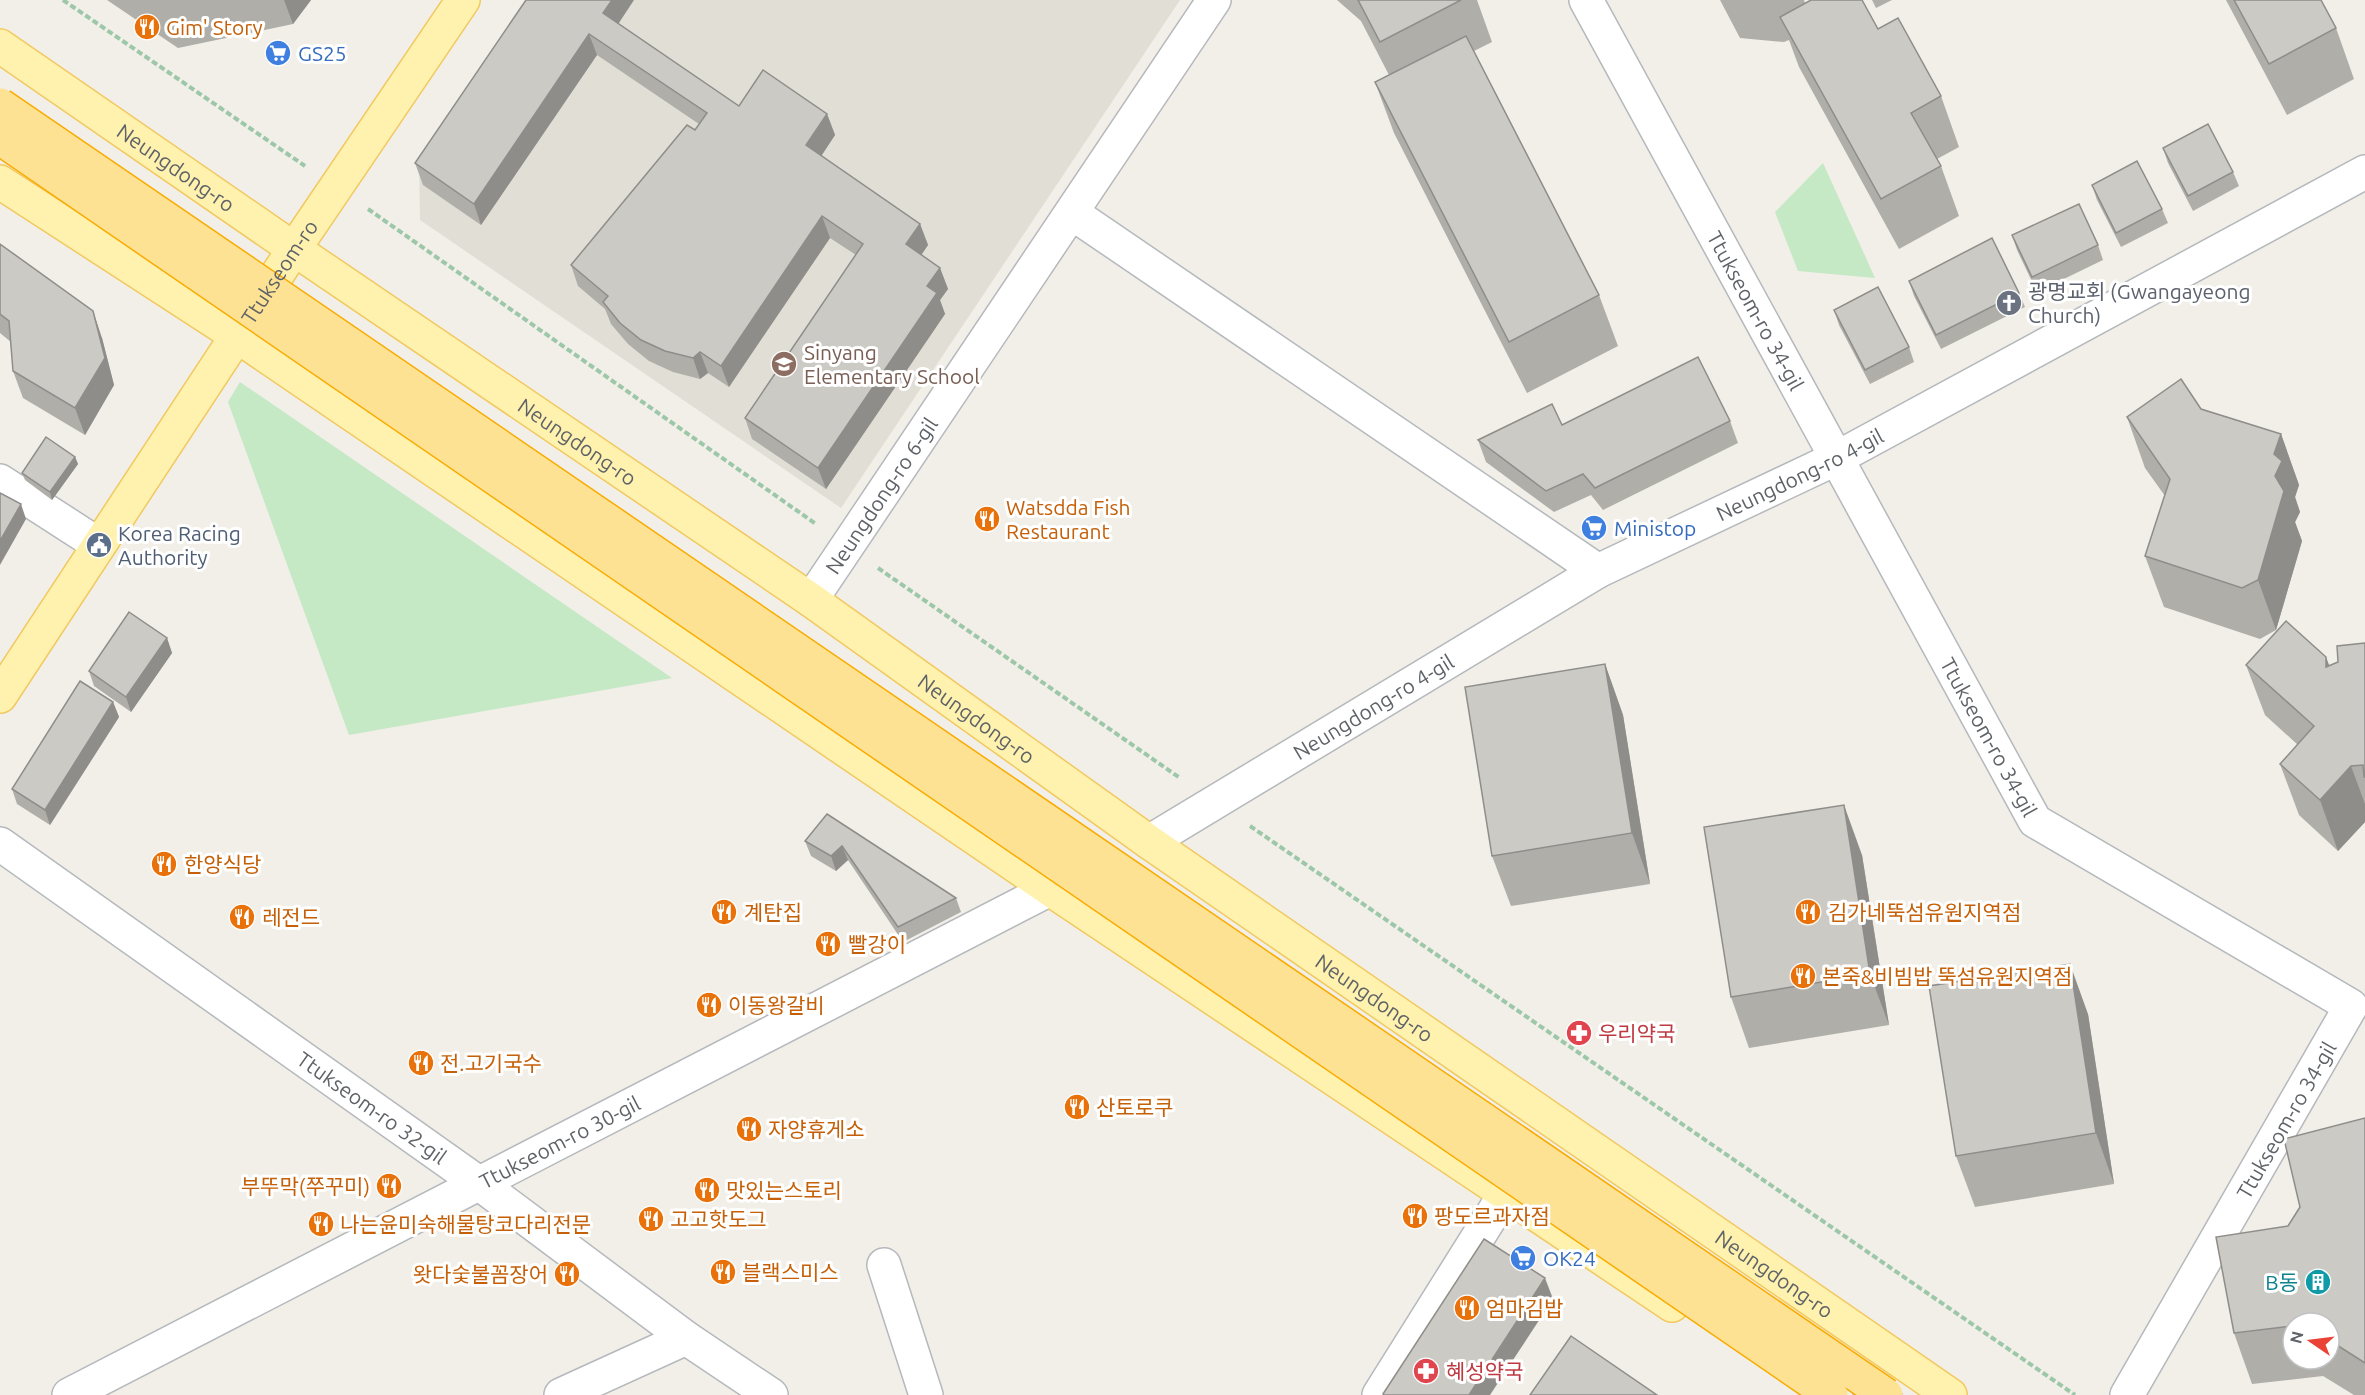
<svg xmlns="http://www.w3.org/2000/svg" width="2365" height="1395" font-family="Ubuntu,'Noto Sans KR',sans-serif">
  <rect width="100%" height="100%" fill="#f1efe8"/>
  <polygon fill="#e1ded6" points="528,0 1180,0 841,508 420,220 419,157"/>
  <g fill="#c5e8c5">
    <polygon points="1823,163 1875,278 1798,271 1775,212"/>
    <polygon points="240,382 672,678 349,735 228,402"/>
  </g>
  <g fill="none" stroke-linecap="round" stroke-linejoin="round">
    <g stroke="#b5b8bc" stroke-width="36">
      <g id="minor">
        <path id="s1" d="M1586,0L2035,821L2351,1006L2127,1395"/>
        <polyline points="1072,213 1598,571"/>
        <polyline points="0,481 99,545"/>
        <path id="s2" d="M811,600L1214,0"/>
        <path id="s3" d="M1149,842L1598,571L1835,459L2365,172"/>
        <path id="s4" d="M0,844L480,1184L686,1338L771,1395"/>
        <polyline points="884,1265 926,1395"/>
        <path id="s5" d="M69,1395L1050,889"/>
        <polyline points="561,1395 686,1338"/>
        <polyline points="1379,1395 1505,1194"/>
      </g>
    </g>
    <g stroke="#f2c960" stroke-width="36">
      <g id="major">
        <path id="s6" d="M0,46L294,249L811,600L1149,842L1950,1395"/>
        <polyline points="0,182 237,336 1050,889 1672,1305"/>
        <path id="s7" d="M0,696L294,249L463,0"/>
      </g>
    </g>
    <g stroke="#9cc7a9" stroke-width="4" stroke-dasharray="6 3" stroke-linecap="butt">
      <polyline points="63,0 305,166"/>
      <polyline points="368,209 816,524"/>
      <polyline points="878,568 1180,778"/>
      <polyline points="1250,826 2075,1395"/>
    </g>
    <use href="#minor" stroke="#fff" stroke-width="33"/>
    <use href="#major" stroke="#fff2af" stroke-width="33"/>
    <g stroke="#b6b7b8" stroke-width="4.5" stroke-dasharray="1.5 8" stroke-linecap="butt">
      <polyline points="0,102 1902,1395"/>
      <polyline points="0,131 1857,1395"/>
    </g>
    <g stroke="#f9ab00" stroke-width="36" stroke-linecap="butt">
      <g id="highway-bridge">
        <polyline points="0,105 1886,1395"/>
        <polyline points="0,138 1831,1395"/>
      </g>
    </g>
    <use href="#highway-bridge" stroke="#fde293" stroke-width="33"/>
  </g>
  <g fill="#afaea9" fill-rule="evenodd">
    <polygon points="107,0 311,0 293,24 178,48"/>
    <polygon points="526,0 618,24 739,106 827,114 835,135 821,156 920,224 928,245 921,255 940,268 948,289 940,300 945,314 826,489 752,439 745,418 856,255 830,238 729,387 708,373 700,379 673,372 649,361 628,344 611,324 605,309 578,286 571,265 695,130 699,124 597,55 481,225 423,185 415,163"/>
    <polygon points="1337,0 1477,0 1492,42 1474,51 1599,295 1618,346 1527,393 1394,133 1375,82 1389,75 1361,21"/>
    <polygon points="1720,0 1804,0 1805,3 1878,29 1941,96 1959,147 1937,159 1941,166 1959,216 1899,249 1799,67 1789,40 1784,42 1740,38"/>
    <polygon points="1872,0 1892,0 1876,8"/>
    <polygon points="2226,0 2321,0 2336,28 2354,79 2287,115"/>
    <polygon points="2163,148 2233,172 2239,186 2193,211 2168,163"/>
    <polygon points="2092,185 2162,209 2168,223 2121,247 2097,200"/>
    <polygon points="2012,235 2098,245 2103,260 2037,292 2017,250"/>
    <polygon points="0,244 102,338 114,385 85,435 23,398 13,371 11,342 0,333"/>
    <polygon points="1909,281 2019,293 2025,307 1941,349 1914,296"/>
    <polygon points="1834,310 1909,347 1914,362 1870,384 1839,325"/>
    <polygon points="2201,409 2281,434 2299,485 2295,497 2300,512 2295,522 2302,541 2276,630 2260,639 2164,607 2145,556 2165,496 2145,468 2127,417"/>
    <polygon points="1730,421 1738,443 1603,510 1591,495 1554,512 1486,462 1478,440 1562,425"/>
    <polygon points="75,457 78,464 52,500 25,480 22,473"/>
    <polygon points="167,638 172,653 131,712 94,686 89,671"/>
    <polygon points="2365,643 2365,822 2338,851 2299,815 2280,764 2298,745 2265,715 2246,665 2326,657 2329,666 2338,662"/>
    <polygon points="1605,664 1623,715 1650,884 1511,906 1492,856"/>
    <polygon points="113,702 119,717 50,825 17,804 12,789"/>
    <polygon points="827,814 956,898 961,912 903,942 848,860 836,871 811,856 805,841"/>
    <polygon points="1862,855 1889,1025 1749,1048 1731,997"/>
    <polygon points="2088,1014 2114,1184 1975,1207 1956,1156"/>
    <path d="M2365,1118V1395H2354L2323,1376L2252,1384L2234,1333L2288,1226ZM2293,1323H2329V1359H2293Z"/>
  </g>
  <g fill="#8f8d8a">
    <polygon points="284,0 311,0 293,24"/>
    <polygon points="612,0 634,0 611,35 603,13"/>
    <polygon points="589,34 597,55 481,225 474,204"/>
    <polygon points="827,114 835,135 814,167 806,145"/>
    <polygon points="822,216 830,238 729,387 721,366"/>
    <polygon points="920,224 928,245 914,266 906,244"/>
    <polygon points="940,268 948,289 940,300 945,314 826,489 818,468 927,286"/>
    <polygon points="93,311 102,338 114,385 85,435 75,408"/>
    <polygon points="700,352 708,373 700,379 693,358"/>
    <polygon points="2281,434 2299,485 2295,497 2300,512 2295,522 2302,541 2276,630 2258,580 2275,476 2274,454"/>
    <polygon points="75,457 78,464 52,500 50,492"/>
    <polygon points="21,504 26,519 0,565 0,541"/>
    <polygon points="167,638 172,653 131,712 126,697"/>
    <polygon points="2326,657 2345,708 2326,667"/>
    <polygon points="1605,664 1623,715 1650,884 1632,833"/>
    <polygon points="113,702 119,717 50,825 45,810"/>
    <polygon points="2351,766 2365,804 2365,822 2338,851 2320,800"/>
    <polygon points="1844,805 1862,855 1889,1025 1870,974"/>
    <polygon points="842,846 848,860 836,871 831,856"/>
    <polygon points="2070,964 2088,1014 2114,1184 2096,1133"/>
    <polygon points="1545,1278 1553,1299 1490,1395 1469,1395"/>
  </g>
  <g fill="#cccac5" stroke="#8f8d8a" stroke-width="1.5">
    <polygon points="526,0 612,0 603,13 739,106 763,70 827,114 806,145 920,224 906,244 940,268 927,286 937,293 818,468 745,418 863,244 822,216 721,366 700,352 693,358 665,351 641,340 620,323 603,302 608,296 571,265 687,125 695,130 707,113 589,34 474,204 415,163"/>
    <polygon points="1358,0 1461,0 1380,42"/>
    <polygon points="1811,0 1862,0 1878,29 1898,18 1941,96 1911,113 1941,166 1881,199 1780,17"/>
    <polygon points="2234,0 2321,0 2336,28 2269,64"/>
    <polygon points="1466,36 1599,295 1509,342 1375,82"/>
    <polygon points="2208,124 2233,172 2188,196 2163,148"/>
    <polygon points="2137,161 2162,209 2116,233 2092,185"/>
    <polygon points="2079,204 2098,245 2032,277 2012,235"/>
    <polygon points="1992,238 2019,293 1936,335 1909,281"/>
    <polygon points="0,244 93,311 105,358 75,408 13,371 9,321 0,314"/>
    <polygon points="1878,287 1909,347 1865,370 1834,310"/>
    <polygon points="1698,357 1730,421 1595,488 1583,474 1546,491 1478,440 1552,404 1562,425"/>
    <polygon points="2181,379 2201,409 2281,434 2274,454 2282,461 2275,476 2284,491 2258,580 2242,588 2145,556 2170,479 2127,417"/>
    <polygon points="46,437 75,457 50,492 22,473"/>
    <polygon points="0,493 21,504 0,541"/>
    <polygon points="129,612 167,638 126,697 89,671"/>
    <polygon points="2286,621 2326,657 2326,667 2338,662 2337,646 2365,643 2365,777 2364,777 2363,765 2351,766 2320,800 2280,764 2314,726 2246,665"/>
    <polygon points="1605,664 1632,833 1492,856 1465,687"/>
    <polygon points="80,681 113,702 45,810 12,789"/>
    <polygon points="1844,805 1870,974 1731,997 1704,827"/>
    <polygon points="827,814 956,898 898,927 842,846 831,856 805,841"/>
    <polygon points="2070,964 2096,1133 1956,1156 1929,986"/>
    <polygon points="2365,1118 2365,1363 2329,1340 2329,1323 2293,1323 2293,1326 2234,1333 2216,1237 2288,1226 2300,1207 2284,1139"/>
    <polygon points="1484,1239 1545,1278 1469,1395 1384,1395 1383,1394"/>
    <polygon points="1571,1336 1657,1395 1530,1395"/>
  </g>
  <defs>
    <g id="restaurant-disc" transform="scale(1.35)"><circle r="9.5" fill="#e8710a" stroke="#fff"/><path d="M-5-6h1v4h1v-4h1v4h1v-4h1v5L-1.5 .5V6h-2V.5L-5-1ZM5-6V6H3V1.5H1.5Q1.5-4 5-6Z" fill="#fff"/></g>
    <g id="supermarket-disc" transform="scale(1.35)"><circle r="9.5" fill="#3f7fe0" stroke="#fff"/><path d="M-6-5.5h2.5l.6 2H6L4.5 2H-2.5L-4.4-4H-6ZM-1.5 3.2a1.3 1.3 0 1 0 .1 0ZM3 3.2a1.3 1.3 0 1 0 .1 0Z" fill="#fff"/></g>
    <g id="church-disc" transform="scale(1.35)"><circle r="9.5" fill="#6b7280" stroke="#fff"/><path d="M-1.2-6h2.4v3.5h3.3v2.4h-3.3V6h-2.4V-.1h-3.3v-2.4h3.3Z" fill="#fff"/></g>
    <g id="school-disc" transform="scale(1.35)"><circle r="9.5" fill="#8d6e63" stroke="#fff"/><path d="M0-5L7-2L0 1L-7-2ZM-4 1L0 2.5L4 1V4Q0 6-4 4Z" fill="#fff"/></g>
    <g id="civic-disc" transform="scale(1.35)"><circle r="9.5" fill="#5c6f8a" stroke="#fff"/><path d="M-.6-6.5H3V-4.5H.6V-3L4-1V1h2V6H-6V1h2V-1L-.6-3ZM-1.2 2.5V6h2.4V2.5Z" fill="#fff"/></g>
    <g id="pharmacy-disc" transform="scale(1.35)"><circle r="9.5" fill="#e0444e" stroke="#fff"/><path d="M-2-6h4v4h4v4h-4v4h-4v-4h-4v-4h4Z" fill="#fff"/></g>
    <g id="building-disc" transform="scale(1.35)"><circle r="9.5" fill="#0f9aa8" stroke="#fff"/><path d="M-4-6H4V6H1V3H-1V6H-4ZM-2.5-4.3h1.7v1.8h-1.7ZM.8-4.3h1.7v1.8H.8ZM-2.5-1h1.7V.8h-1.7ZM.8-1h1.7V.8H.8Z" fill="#fff"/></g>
  </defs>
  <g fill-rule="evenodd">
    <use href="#restaurant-disc" x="147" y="27"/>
    <use href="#supermarket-disc" x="278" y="53"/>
    <use href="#church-disc" x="2009" y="303"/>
    <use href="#school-disc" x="784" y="364"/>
    <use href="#restaurant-disc" x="987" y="519"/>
    <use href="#supermarket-disc" x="1594" y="528"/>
    <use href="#civic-disc" x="99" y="545"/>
    <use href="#restaurant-disc" x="164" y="864"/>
    <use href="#restaurant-disc" x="724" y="912"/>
    <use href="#restaurant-disc" x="1808" y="912"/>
    <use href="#restaurant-disc" x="242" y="917"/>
    <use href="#restaurant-disc" x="828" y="944"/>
    <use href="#restaurant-disc" x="1803" y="976"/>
    <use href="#restaurant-disc" x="709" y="1005"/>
    <use href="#pharmacy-disc" x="1579" y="1033"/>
    <use href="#restaurant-disc" x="421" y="1063"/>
    <use href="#restaurant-disc" x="1077" y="1107"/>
    <use href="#restaurant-disc" x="749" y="1129"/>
    <use href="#restaurant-disc" x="389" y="1186"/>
    <use href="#restaurant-disc" x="707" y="1190"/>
    <use href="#restaurant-disc" x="1415" y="1216"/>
    <use href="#restaurant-disc" x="651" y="1219"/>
    <use href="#restaurant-disc" x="321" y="1224"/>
    <use href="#supermarket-disc" x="1523" y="1258"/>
    <use href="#restaurant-disc" x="723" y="1272"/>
    <use href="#restaurant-disc" x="567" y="1274"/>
    <use href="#building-disc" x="2318" y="1282"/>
    <use href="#restaurant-disc" x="1467" y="1308"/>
    <use href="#pharmacy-disc" x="1426" y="1371"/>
  </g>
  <g text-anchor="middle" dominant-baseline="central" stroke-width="6" stroke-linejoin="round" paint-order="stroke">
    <g font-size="21" fill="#c56008" stroke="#fff" text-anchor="start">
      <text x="166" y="27">Gim' Story</text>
      <text x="1006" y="507">Watsdda Fish<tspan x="1006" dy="24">Restaurant</tspan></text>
      <text x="184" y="864">한양식당</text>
      <text x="744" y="912">계탄집</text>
      <text x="1828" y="912">김가네뚝섬유원지역점</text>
      <text x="262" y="917">레전드</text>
      <text x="848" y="944">빨강이</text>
      <text x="1822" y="976">본죽&amp;비빔밥 뚝섬유원지역점</text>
      <text x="728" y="1005">이동왕갈비</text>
      <text x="440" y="1063">전.고기국수</text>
      <text x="1096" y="1107">산토로쿠</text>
      <text x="768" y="1129">자양휴게소</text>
      <text x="370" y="1186" text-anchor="end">부뚜막(쭈꾸미)</text>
      <text x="726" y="1190">맛있는스토리</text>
      <text x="1434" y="1216">팡도르과자점</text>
      <text x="670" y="1219">고고핫도그</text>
      <text x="340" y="1224">나는윤미숙해물탕코다리전문</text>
      <text x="742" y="1272">블랙스미스</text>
      <text x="548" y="1274" text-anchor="end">왓다숯불꼼장어</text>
      <text x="1486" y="1308">엄마김밥</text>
    </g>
    <g font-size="21" fill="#366cbe" stroke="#fff" text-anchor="start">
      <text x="298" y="53">GS25</text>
      <text x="1614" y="528">Ministop</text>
      <text x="1543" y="1258">OK24</text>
    </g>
    <g font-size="21" fill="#5f6368" stroke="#fff">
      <text stroke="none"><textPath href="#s6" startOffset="214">Neungdong-ro</textPath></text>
      <text stroke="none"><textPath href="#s7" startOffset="508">Ttukseom-ro</textPath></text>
      <text stroke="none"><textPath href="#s1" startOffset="354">Ttukseom-ro 34-gil</textPath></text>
      <text stroke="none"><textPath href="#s6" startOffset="700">Neungdong-ro</textPath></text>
      <text stroke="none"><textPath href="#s3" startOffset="748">Neungdong-ro 4-gil</textPath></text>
      <text stroke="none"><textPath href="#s2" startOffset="126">Neungdong-ro 6-gil</textPath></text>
      <text stroke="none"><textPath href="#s3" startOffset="262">Neungdong-ro 4-gil</textPath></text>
      <text stroke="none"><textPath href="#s6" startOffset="1186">Neungdong-ro</textPath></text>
      <text stroke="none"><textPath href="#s1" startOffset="840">Ttukseom-ro 34-gil</textPath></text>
      <text stroke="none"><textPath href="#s6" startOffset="1672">Neungdong-ro</textPath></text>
      <text stroke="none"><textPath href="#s4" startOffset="456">Ttukseom-ro 32-gil</textPath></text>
      <text transform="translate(2286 1120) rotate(-60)">Ttukseom-ro 34-gil</text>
      <text stroke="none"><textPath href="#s5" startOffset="552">Ttukseom-ro 30-gil</textPath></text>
      <text stroke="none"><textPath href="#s6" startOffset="2158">Neungdong-ro</textPath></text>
    </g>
    <g font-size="21" fill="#5b616d" stroke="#fff" text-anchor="start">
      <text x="2028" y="291">광명교회 (Gwangayeong<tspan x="2028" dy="24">Church)</tspan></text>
    </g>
    <g font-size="21" fill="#785e54" stroke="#fff" text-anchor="start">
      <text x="804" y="352">Sinyang<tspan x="804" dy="24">Elementary School</tspan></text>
    </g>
    <g font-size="21" fill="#4e5e75" stroke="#fff" text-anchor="start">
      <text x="118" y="533">Korea Racing<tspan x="118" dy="24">Authority</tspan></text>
    </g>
    <g font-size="21" fill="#be3a42" stroke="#fff" text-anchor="start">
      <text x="1598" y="1033">우리약국</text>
      <text x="1446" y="1371">혜성약국</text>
    </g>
    <g font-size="21" fill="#0d838f" stroke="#fff" text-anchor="end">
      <text x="2298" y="1282">B동</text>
    </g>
  </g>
  <g transform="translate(2311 1341) rotate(284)"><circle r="28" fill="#ffffff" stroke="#bfc1c3" stroke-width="1.5"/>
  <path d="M0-4.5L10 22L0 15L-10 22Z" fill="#ea4335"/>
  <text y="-9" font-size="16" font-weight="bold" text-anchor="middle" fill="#5f6368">N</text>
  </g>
</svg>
